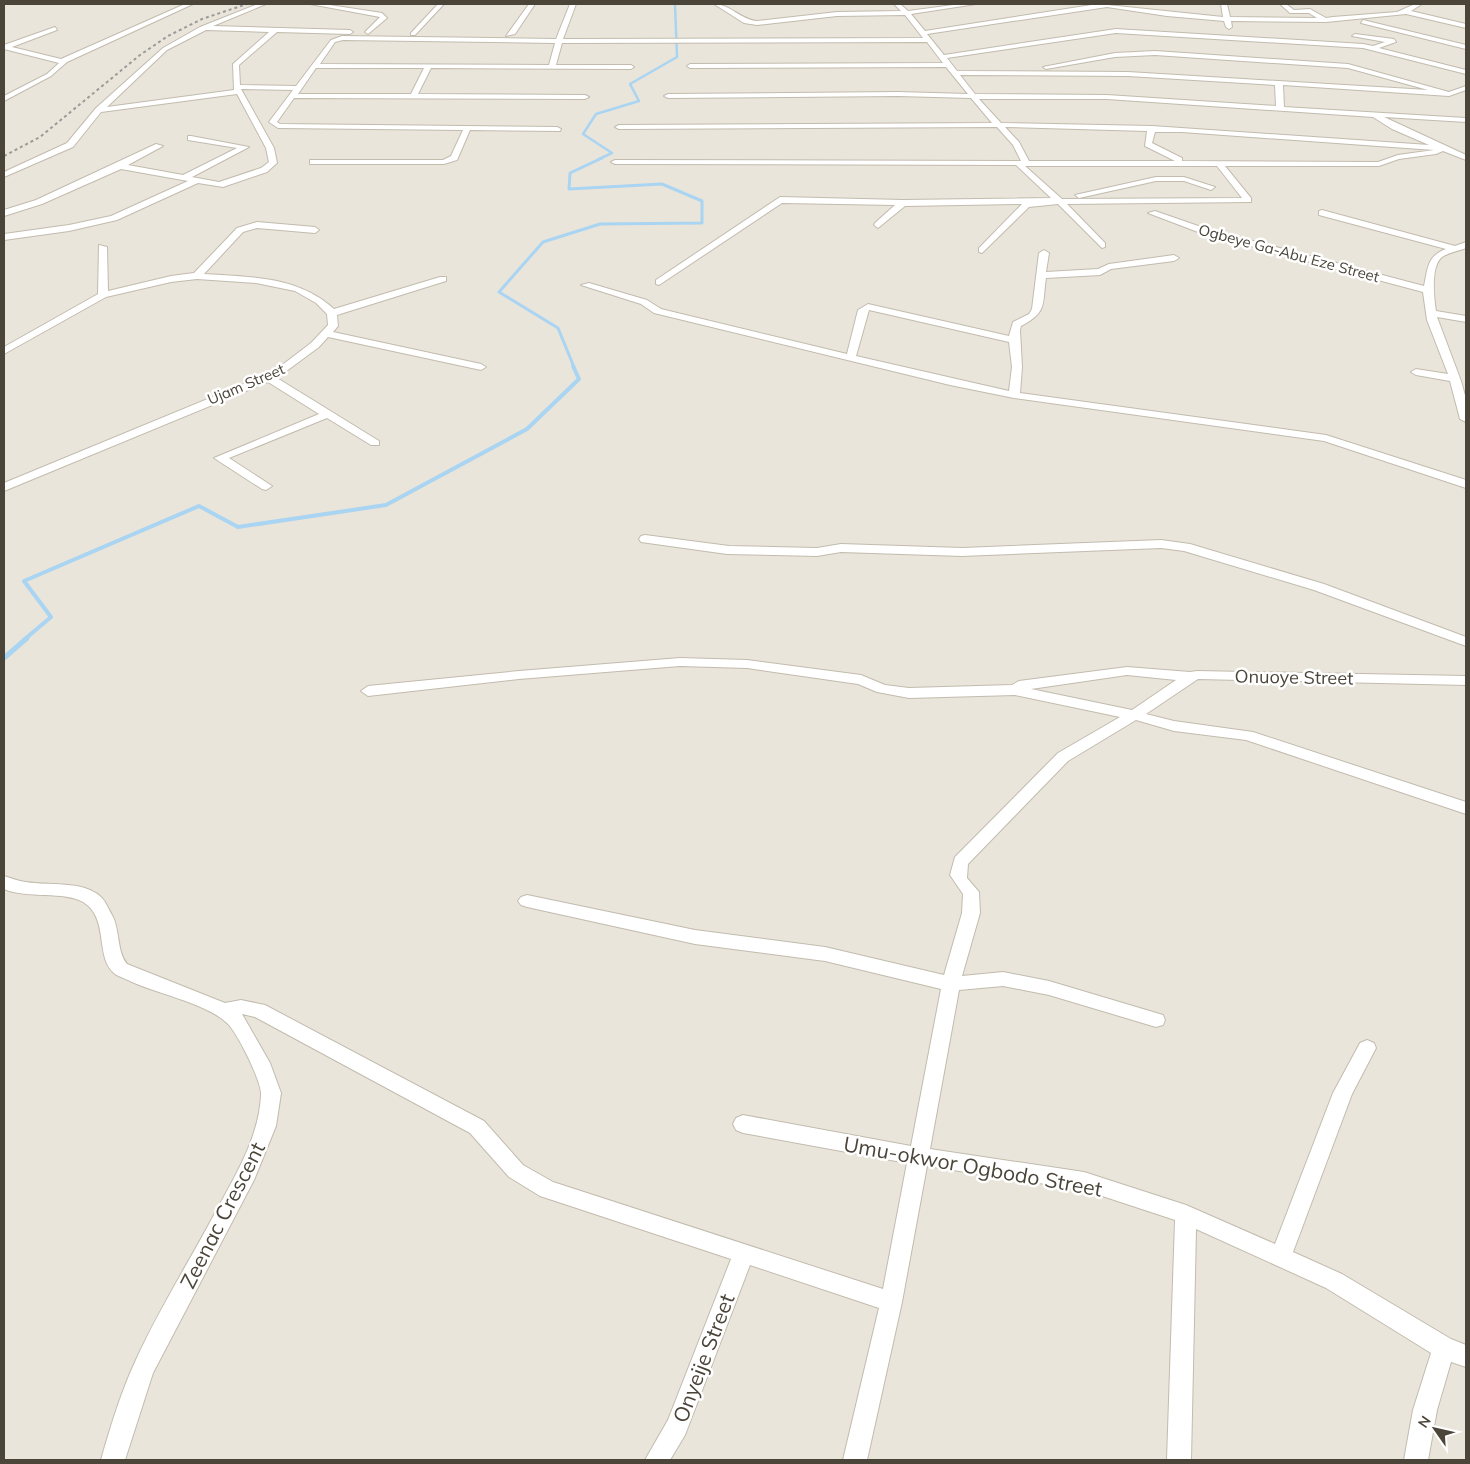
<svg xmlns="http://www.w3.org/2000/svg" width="1470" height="1464" font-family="Mulish,sans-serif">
  <rect width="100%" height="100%" fill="#f6f3ec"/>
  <rect fill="#eae5da" x="4" y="4" width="1462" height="1456"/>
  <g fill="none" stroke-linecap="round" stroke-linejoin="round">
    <polyline stroke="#a9d4f2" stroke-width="2.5" points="599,159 612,153 583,134 596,114 639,101 630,84 677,57 675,4"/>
    <polyline stroke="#a9d4f2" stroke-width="3" points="574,367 558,328 499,292 543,242 600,224 702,223 702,201 662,184 569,189 570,173 602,158"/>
    <polyline stroke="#a9d4f2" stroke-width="4" points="25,639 51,617 24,581 199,506 238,527 386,505 527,429 579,379 573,366"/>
    <polyline stroke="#a9d4f2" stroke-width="5" points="4,658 27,638"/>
    <g stroke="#c2bbae" stroke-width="2">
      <g id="minor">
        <polygon points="185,4 193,4 67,62 51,76 4,101 4,96 47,74 59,63 4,49 4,45 55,27 57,30 12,47 61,59"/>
        <path d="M258,4H266L213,26L350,30L353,32L350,34L277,32L239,65L240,85L296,86L331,40L342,36L556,39L570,4H576L563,39L923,38L905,15L837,16L757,25L744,23L714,4C730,4 741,20 757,21L837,12L901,11L894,4H900L908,11L961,4H976L911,14L925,31L1098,4L1223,17L1221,4H1227L1230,17L1317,18L1309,13H1290L1280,4H1286L1294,10L1310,9L1326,18L1333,17L1397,12L1415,4H1422L1411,11L1466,24V28L1406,14L1326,22L1231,21L1232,27L1229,29L1226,27L1224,21L1167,16L1107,7L927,34L944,55L1116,29L1363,44L1373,46L1385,42L1352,36L1355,34L1394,39L1396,42L1379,48L1466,70V74L1363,48L1116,33L947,58L957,71L1128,72L1428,90L1348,68L1155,55L1115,57L1046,69L1043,67L1115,53L1155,51L1348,64L1449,92L1466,86V90L1449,96L1283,85L1284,107L1466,118V122L1384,117L1466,155V160L1443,151L1436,154L1399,159L1379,166H1225L1251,198V202L1067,204L1105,243V247L1102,248L1058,204L1029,207L982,253L979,252V248L1022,204L905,206L878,228L874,225L875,223L895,205L782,203L659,285L656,284V280L780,197L903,200L1051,198L1016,165L615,164L611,162L615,160L1021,161L1013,145L997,127L619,129L615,127L619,125L992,123L971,98L898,96L668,98L664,96L668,94L898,92L968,94L946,67L690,68L687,66L690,64L943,63L927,42L562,43L556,65H631L634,67L631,69L431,68L418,94L585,95L589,97L585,99L294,98L277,122L280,124L557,127L561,129L560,131L470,130L457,160L444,164H310V160H443L451,156L463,130L278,128L269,122L293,90L241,89L274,148L277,163L267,172L223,187L198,183L117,220L69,231L4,240V234L69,225L111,216L188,181L121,169L42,204L4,216V210L36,200L156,144L163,146L128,165L183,175L237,148L188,140V136H191L249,147L192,177L219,182L261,168L269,162L266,148L237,94L101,112L73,147L4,177V172L67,143L96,108L163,48L200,27ZM206,30L269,32L233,64L234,90L107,107L167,50ZM343,40L555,43L549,65L320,64L335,42ZM316,68H424L411,94H298ZM960,75L1128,76L1275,85L1276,106L1107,95L975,94ZM979,99H1107L1373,117L1392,129L1429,145L1152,126L1001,123ZM1005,127L1147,131L1145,146L1175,161H1029L1019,142ZM1155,132H1182L1434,150L1398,155L1378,162L1182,161V158L1152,143ZM1025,166H1217L1242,198L1062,199Z"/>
        <polygon points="310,4 323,4 382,13 387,18 368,34 365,32 380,17"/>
        <polygon points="438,4 444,4 415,35 411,35 411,33"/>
        <polygon points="529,4 535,4 515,34 506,36"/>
        <polygon points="1363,20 1466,45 1466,49 1361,23"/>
        <polygon points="1156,177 1184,177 1215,187 1211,190 1184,181 1156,181 1079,198 1075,195"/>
        <path d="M1322,210L1455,246L1466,242V248C1459,251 1445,253 1440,259C1431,270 1434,298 1436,311L1466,316V322L1437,317L1461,381L1466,399V422L1460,419L1450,381L1416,375L1411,372L1416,369L1448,374L1427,320L1423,292L1198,232L1148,213L1155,211L1204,228L1424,286C1428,268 1427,256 1446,249L1319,215V211Z"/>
        <path d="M257,222L315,227L319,230L315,233L257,228L243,232L204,274C251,277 298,276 334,309L440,277H446V281L337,315L338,326L333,332L481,364L486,367L481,370L328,337L319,347L277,378L379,441V445H371L327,418L229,458L272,486L266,490L262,489L214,458L319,414L268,382L4,491V483L273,372L311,343L328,325L327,314L316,303L295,291L256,283L197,279L171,282L106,297L4,354V347L98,294L99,245L107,247L108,291L171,276L194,273L237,228Z"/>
        <path d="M1044,250L1049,253L1046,272L1098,269L1109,264L1174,255L1179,258L1174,261L1111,269L1100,275L1046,278C1042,304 1048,312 1021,326L1020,330L1022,367L1020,393L1326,435L1466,480V488L1324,441L1014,398L950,385L654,313L641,304L581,285L589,283L647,300L661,309L847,354L858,310L868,304L1009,336L1013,322L1029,314L1032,309L1039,253ZM869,310L1009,342L1012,367L1009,391L856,356Z"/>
        <polygon points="645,535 729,546 817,548 841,544 962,548 1161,540 1190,544 1324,584 1466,637 1466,646 1314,590 1184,551 1161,548 962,556 841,552 817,556 727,554 641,542 639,539 641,536"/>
        <path d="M680,658L747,660L861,675L885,685L909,688L1012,685L1019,681L1127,667L1190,672L1197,671L1466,676V685L1198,679L1146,714L1174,721L1253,732L1466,802V814L1246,740L1174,731L1136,720L1068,761L968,864L967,878L979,892L980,913L962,976L1003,972L1049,981L1163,1015L1165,1020L1163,1025L1156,1027L1049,995L1003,986L959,990L930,1149L1084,1172L1186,1205L1275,1244L1333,1093L1360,1043L1367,1040L1374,1043L1376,1048L1352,1094L1293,1252L1342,1274L1451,1339L1466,1345V1367L1451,1362L1437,1410L1428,1460H1404L1413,1410L1431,1353L1326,1288L1196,1229L1191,1460H1167L1175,1220L1084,1190L927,1166L902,1302L867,1460H843L879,1308L750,1265L685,1435L670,1460H645L668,1420L731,1259L540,1196L509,1177L470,1133L255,1017L242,1014L270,1063L281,1093L276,1126L254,1180L153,1373L125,1460H101C110,1428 121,1392 135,1362C158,1311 189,1262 215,1213C235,1176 259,1138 261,1095C262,1082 237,1032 227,1023C207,1004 159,994 132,982C127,979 119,977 115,974C94,958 110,918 83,902C65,891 27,899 4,889V876C11,878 18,881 26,882C49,886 83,880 101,897C106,902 109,910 113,917C120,932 117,952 127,964L225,1003L241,1000L265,1005L484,1121L523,1165L553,1182L883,1289L907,1163L743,1133L736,1130L733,1124L736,1118L743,1115L911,1146L941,989L825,961L695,944L527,907L521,905L518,901L521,897L527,895L695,930L825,947L944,975L962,913L963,894L950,875L955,857L1058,753L1120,717L1015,695L909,698L877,692L858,684L747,668L680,666L519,679L368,696L361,691L368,686L519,671ZM1127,675L1176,680L1132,710L1031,689Z"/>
      </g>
    </g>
    <use href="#minor" fill="#fff" fill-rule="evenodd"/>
    <polyline stroke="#9a9a9a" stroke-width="2" stroke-dasharray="3 3" stroke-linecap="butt" points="4,156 40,137 140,55 168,36 202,19 247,4"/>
  </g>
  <g text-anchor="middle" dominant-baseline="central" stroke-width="5" stroke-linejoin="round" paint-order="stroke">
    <g font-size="15" fill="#4b4439" stroke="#fff">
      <text transform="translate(1289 253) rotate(15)">Ogbeye Ga-Abu Eze Street</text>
      <text transform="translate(246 384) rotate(-23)">Ujam Street</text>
    </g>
    <g font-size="18" fill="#4b4439" stroke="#fff">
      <text transform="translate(1294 677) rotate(1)">Onuoye Street</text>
    </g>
    <g font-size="21" fill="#4b4439" stroke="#fff">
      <text transform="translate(973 1166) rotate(10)">Umu-okwor Ogbodo Street</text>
      <text transform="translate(222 1215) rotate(-63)">Zeenac Crescent</text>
      <text transform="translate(703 1358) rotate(-69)">Onyeije Street</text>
    </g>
  </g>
  <rect width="1470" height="1464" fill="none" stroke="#4b4439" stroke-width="10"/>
  <g transform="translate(1435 1429) rotate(304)" stroke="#ffffff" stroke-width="4" paint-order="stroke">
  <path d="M0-4L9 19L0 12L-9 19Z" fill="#4b4439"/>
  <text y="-8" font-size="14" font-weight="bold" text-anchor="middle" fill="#4b4439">N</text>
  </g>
</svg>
